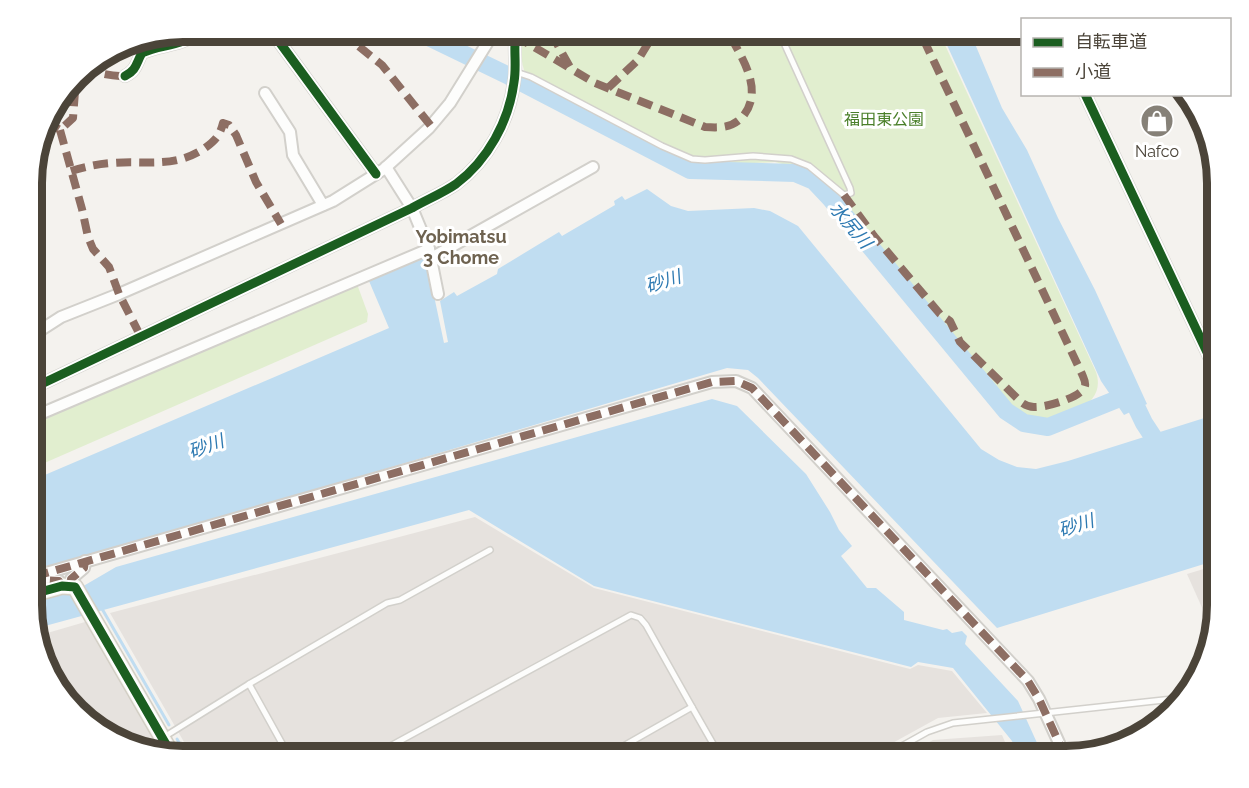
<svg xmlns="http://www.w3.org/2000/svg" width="1249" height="788" font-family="Raleway,'Noto Sans JP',sans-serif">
  <rect width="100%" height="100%" fill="#f4f2ee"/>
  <g fill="#e6e2de">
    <polygon points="475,517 594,588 910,669 918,665 952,671 987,713 938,718 869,756 192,756 110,613"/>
    <polygon points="1217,565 1217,615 1212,630 1187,574"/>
    <polygon points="85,622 91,626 161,750 99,731 52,681 37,636"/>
    <polygon points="1002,735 1011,756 904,756 933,740"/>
  </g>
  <g fill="#e1eecf">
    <path d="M525,32H939L1096,372C1099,381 1099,390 1092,399C1083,410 1050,422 1035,420C1029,419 1022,416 1016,414L832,192L816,176L801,169L775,162L713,165L693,163L663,151L532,84C520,72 519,46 525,32Z"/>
    <polygon points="357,284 368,314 367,322 33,468 33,422"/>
  </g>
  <g fill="#c0ddf1">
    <polygon points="941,32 970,32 1002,108 1027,150 1058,218 1095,290 1147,404 1124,415 1101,381"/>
    <polygon points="647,189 671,206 688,211 754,208 770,211 798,226 981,449 999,460 1017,467 1036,469 1068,461 1217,414 1217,560 997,628 758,378 748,370 727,368 43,570 37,567 33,568 33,480 389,328 369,281 422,257 426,258 444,343 448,342 440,301 454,292 457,296 497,274 498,269 559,232 562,236 615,205 614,201 622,196 625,200"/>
    <polygon points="712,399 737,406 806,474 830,512 839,530 852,546 841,556 867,588 876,588 904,612 904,620 943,630 947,629 952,633 962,631 967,636 965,644 1018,701 1043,756 1018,756 1012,741 953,668 918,662 911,667 594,586 469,510 34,629 33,600 59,593 68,595 116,567"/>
  </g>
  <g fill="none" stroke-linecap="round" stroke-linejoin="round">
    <g stroke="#c0ddf1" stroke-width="3">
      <polyline points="101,607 169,725"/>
      <polyline points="177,739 187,756"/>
    </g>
    <polyline stroke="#c0ddf1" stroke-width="18" points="418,32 509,76 690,170 795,173 814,181 830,198 1006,411 1024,423 1048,427 1130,394 1144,423 1165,455"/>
    <g stroke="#d2d0cb" stroke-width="8">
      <g id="lane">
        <polyline points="516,72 531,77 662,146 692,159 705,160 753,156 791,159 809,166 844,195 851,193 850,188 779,32"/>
        <path d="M1216,618C1212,609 1213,603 1217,593"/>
        <polyline points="249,684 289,756"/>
        <polyline points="164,737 249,684 387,603 400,600 490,550"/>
        <polyline points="372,756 631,615 640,618 646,625 692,707"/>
        <polyline points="606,756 692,707 720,756"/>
        <polyline points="884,756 927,732 953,723 1182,698"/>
      </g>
    </g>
    <g stroke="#d2d0cb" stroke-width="14">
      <g id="street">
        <polyline points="272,32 376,174"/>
        <path d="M125,76C137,70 136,63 142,53C161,44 181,47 198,32"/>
        <polyline points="265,93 290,132 293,155 323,205"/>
        <polyline points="1085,94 1214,367 1217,369"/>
        <polyline points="386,167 412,208 429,249 438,294"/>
        <polyline points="431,258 593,167"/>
        <polyline points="33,335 61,317 119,294 333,201 384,169 429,128 450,103 494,32"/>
        <path d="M33,388L412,208C426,200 443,193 456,184C488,160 509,121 514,82C517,65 513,48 516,32"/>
        <polyline points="33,417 429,249"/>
        <polyline points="62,586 59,581 43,580 39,575 712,382 736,381 752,388 1028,681 1039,699 1065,756"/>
        <polyline points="70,586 71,579 84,568 85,561"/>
      </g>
    </g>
    <g stroke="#d3cfc5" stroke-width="18">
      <polyline id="secondary" points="33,594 62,586 75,587 171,753"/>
    </g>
    <use href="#lane" stroke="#fdfdfc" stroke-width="5"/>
    <use href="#street" stroke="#fdfdfc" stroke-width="10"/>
    <use href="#secondary" stroke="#f7f6f1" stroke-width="15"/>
    <g stroke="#8d6e63" stroke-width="8" stroke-dasharray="15 8" stroke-linecap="butt">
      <polyline points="341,32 382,65 431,126"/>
      <path d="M556,32V42L571,69L595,83L705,127C721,128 733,128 744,115C764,88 741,57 728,32"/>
      <polyline points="515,36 570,68"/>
      <path d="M82,71C97,71 109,77 125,76"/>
      <polyline points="608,88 638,60 655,32"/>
      <polyline points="45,124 52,125 60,130 73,118 76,78"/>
      <polyline points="60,130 82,209 88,237 93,249 109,267 119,294 141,337"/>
      <path d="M71,171C84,167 97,164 112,163C146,160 174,169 205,148C216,140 220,135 223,123L229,125L236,135L256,182L281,224"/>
      <path d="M844,195L874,236L940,314L950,321L960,342L1021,402C1025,405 1029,407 1034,407C1044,408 1079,398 1084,388C1087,384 1084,379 1082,374L920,32"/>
      <polyline points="62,586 59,581 43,580 39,575 712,382 736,381 752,388 1028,681 1039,699 1065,756"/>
      <polyline points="70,586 71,579 84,568 85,561"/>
    </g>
    <g stroke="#fff" stroke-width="13">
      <g id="cycleway">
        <polyline points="272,32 376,174"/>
        <path d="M125,76C137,70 136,63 142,53C161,44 181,47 198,32"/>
        <polyline points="1085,94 1214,367 1217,369"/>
        <path d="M33,388L412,208C426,200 443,193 456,184C488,160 509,121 514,82C517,65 513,48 516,32"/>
        <polyline points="33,594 62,586 75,587 171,753"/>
      </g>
    </g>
    <use href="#cycleway" stroke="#1b5e20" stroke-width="9"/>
  </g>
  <defs>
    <g id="shop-disc" transform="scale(1.725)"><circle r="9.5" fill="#868178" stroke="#fff"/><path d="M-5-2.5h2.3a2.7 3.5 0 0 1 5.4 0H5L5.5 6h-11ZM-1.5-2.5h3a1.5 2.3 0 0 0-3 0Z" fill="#fff"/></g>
  </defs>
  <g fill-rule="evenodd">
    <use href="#shop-disc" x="1157" y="121"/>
  </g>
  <g text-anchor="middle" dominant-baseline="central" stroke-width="6" stroke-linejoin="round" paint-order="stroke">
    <g font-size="16" fill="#4a7f2a" stroke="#fff">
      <text x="884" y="119">福田東公園</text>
    </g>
    <g font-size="16" fill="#4b4439" stroke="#fff">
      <text x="1157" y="151">Nafco</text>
    </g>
    <g font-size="18" font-style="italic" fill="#2e7ab2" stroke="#fff">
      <text transform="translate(851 225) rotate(50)">水尻川</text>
      <text transform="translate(663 281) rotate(-18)">砂川</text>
      <text transform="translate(206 446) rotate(-20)">砂川</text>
      <text transform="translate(1076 525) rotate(-18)">砂川</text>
    </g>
    <g font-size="18" font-weight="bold" fill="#6e6250" stroke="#fff">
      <text x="461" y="236">Yobimatsu<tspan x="461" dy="21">3 Chome</tspan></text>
    </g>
  </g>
  <path d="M0 0H1249V788H0ZM183 42H1066A141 141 0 0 1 1207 183V605A141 141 0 0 1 1066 746H183A141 141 0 0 1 42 605V183A141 141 0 0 1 183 42Z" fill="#fff" fill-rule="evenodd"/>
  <path fill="none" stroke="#4b4439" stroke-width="8" d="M183 42H1066A141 141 0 0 1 1207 183V605A141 141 0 0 1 1066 746H183A141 141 0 0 1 42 605V183A141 141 0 0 1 183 42Z"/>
  <rect x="1021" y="18" width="210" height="78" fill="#ffffff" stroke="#b7b4b0" stroke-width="1.5"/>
  <rect x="1033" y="38" width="30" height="9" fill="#1b5e20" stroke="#b7b4b0" stroke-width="1.5"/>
  <text x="1075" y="48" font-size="18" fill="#4b4439">自転車道</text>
  <rect x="1033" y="68" width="30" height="9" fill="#8d6e63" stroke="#b7b4b0" stroke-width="1.5"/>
  <text x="1075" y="78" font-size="18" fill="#4b4439">小道</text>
</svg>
